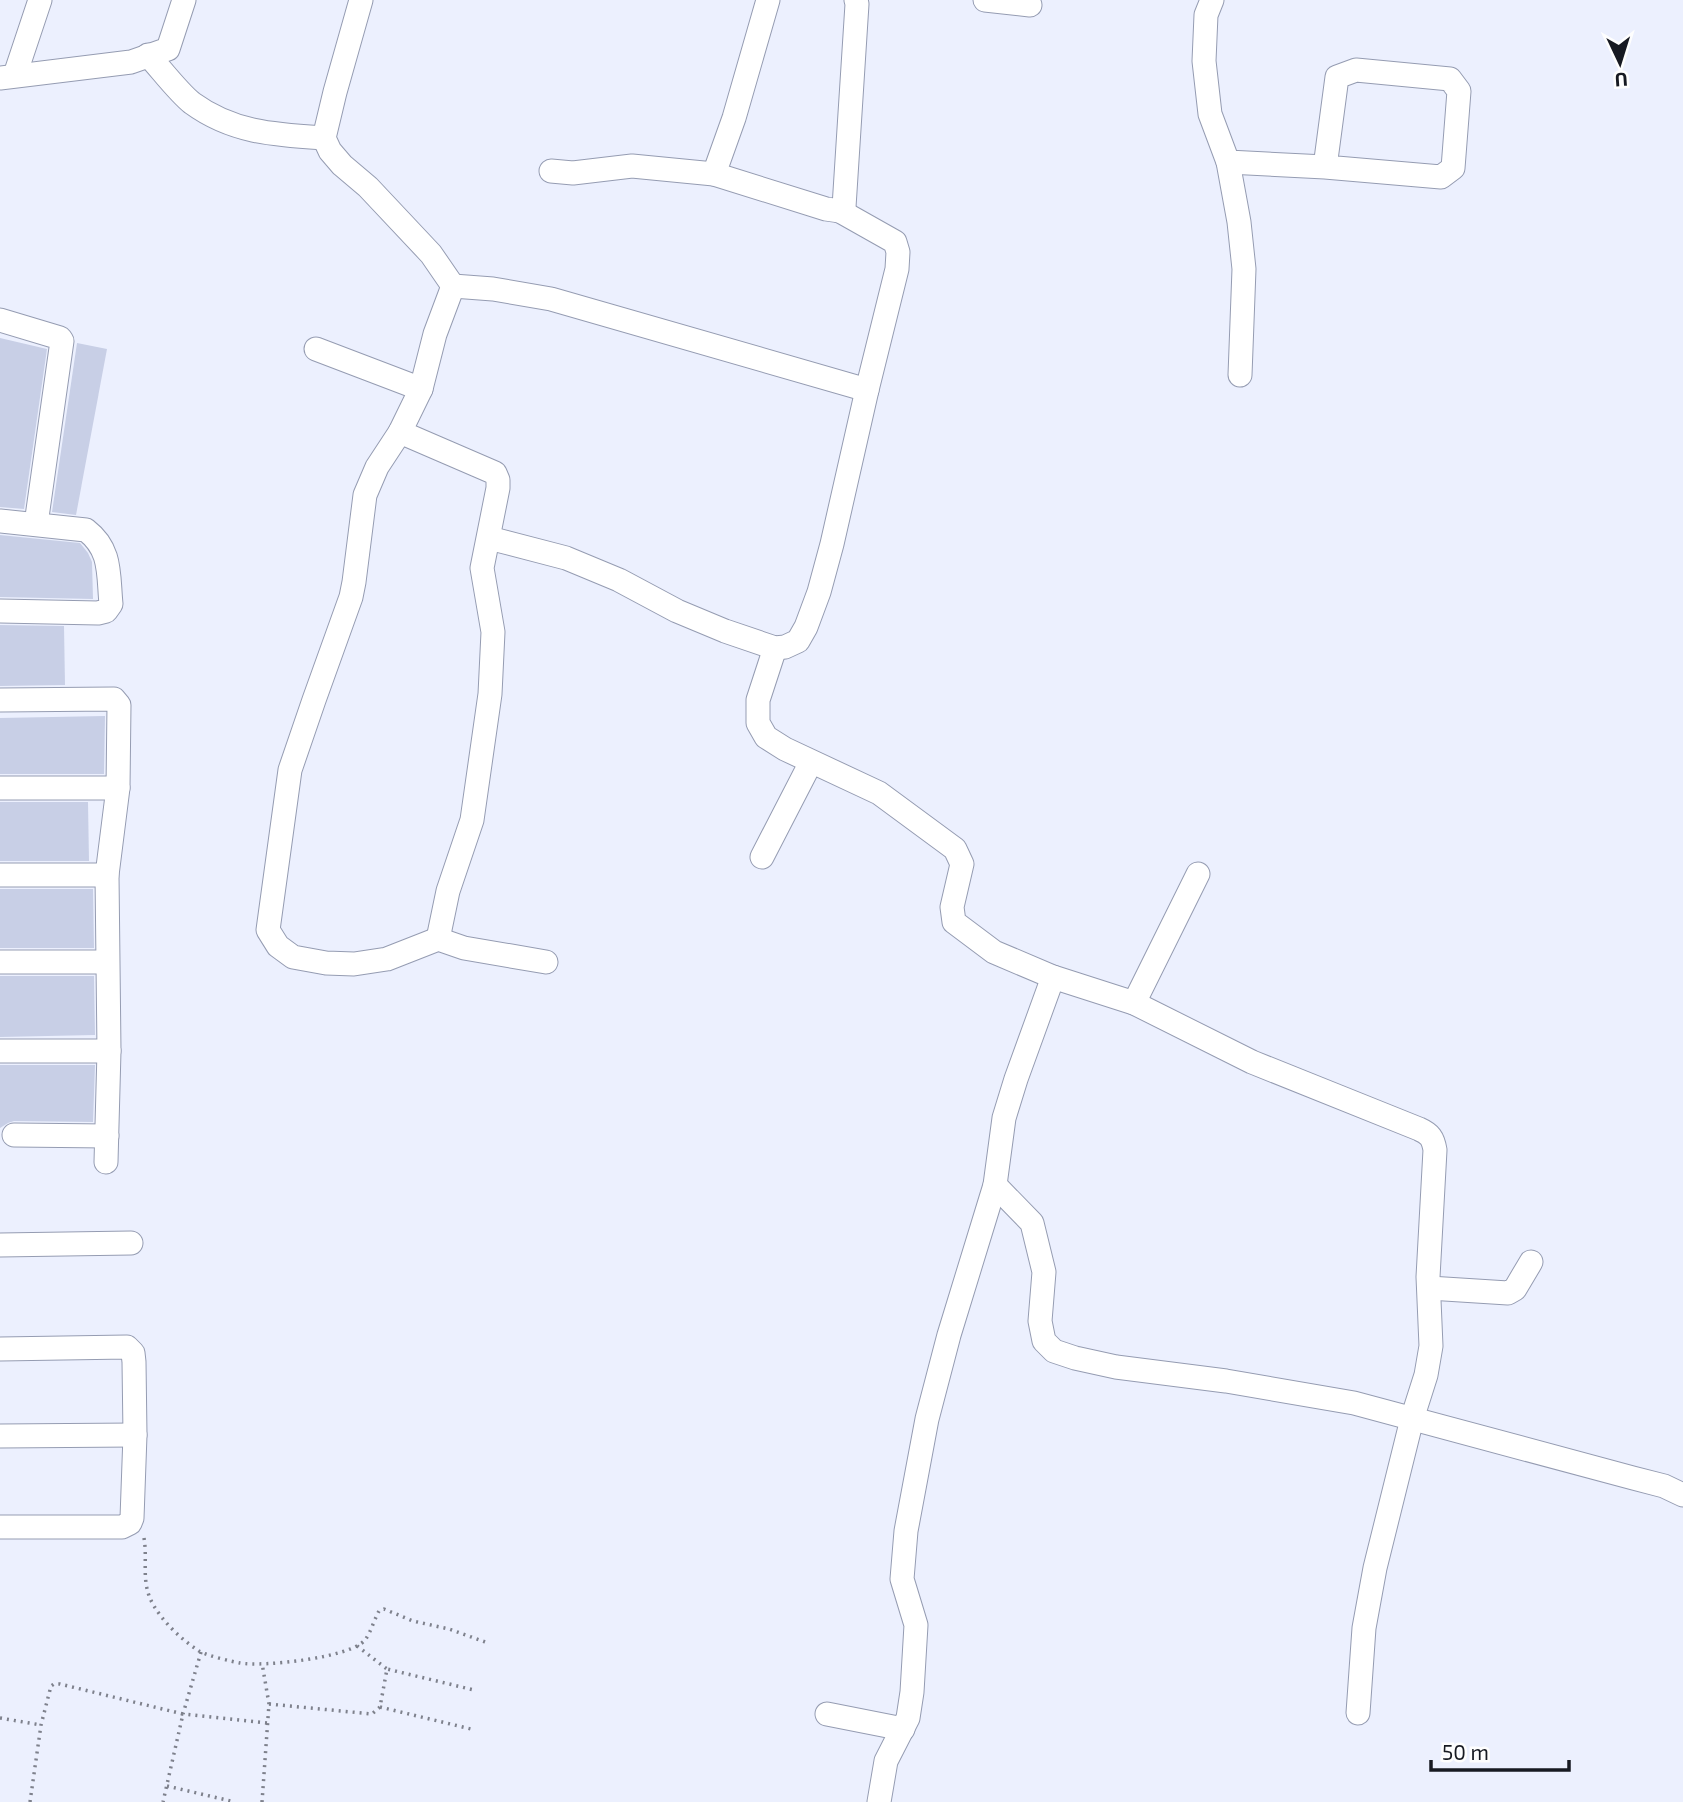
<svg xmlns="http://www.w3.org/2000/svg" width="1683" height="1802" font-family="'Exo 2',sans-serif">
  <rect width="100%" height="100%" fill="#ecf0fe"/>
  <g fill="#c8cfe6">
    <polygon points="0,338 47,349 24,509 0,507"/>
    <polygon points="77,343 107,349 76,515 52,512"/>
    <polygon points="0,535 80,543 88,553 92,562 93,599 0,597"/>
    <polygon points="0,625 64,626 65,685 0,686"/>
    <polygon points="105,716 104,774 0,774 0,718"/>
    <polygon points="0,802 88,802 89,861 0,861"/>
    <polygon points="0,889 93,889 94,948 0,948"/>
    <polygon points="0,976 94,976 95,1035 0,1037"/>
    <polygon points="0,1065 95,1065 93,1122 14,1121 8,1123 0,1128"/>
  </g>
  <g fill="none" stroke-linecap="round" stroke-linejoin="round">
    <g stroke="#959cb2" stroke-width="25">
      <g id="minor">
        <polyline points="361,0 335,92 324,138 330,151 342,165 368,187 431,254 453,286"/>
        <polyline points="768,0 734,118 714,174 826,209 840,211 844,207 857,4 856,0"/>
        <polyline points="985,0 1030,5"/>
        <polyline points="1212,0 1206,15 1204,61 1210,114 1228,162 1325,167 1441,177 1453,168 1459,91 1450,79 1356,70 1337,77 1325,167"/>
        <path d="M148,55C160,68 179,93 192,103C233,133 276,135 324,138"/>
        <polyline points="15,75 40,0"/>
        <polyline points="0,78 131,62 168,49 184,0"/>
        <polyline points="1228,162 1239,222 1244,269 1240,375"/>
        <polyline points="551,171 573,173 632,166 714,174"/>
        <polyline points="453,286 435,334 421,389 400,432 377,467 365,495 354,582 351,597 314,700 290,770 268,930 278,946 293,957 326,963 354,964 387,959 438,939 464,948 546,962"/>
        <polyline points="453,286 493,289 551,299 867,390"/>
        <polyline points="0,320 60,338 62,341 36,524"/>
        <polyline points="316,349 421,389"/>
        <polyline points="400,432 495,473 498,480 498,488 482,568 493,632 490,694 472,820 448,891 438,939"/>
        <path d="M0,521L86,530C112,550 108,574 111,604L106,611L98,613L0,611"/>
        <polyline points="489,538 566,558 619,580 677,611 725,631 775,648 785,647 798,641 806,627 819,592 832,544 867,390 897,269 898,252 895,242 840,211"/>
        <path d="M775,648L758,700V723L766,737L785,749L879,793L955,849L962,864L952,907L954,922L994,952L1053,977L1134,1003L1252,1062L1419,1129C1430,1134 1433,1138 1435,1150L1428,1277L1431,1346L1426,1375L1412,1419L1375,1568L1364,1628L1358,1713"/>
        <polyline points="0,700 114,699 119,705 118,788 107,875 109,1051 106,1162"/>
        <polyline points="0,788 118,788"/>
        <polyline points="762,857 811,762"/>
        <polyline points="0,875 107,875"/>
        <polyline points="0,962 107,962"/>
        <polyline points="1134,1003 1198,874"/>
        <polyline points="0,1051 109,1051"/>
        <polyline points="14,1135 107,1136"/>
        <polyline points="995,1185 1032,1223 1044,1272 1040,1321 1044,1341 1054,1351 1075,1358 1116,1367 1226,1381 1354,1403 1633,1478 1664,1486 1683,1495"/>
        <polyline points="0,1245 131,1243"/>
        <polyline points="1429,1288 1508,1293 1515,1289 1531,1262"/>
        <polyline points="0,1349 127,1347 133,1353 134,1362 135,1435 132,1518 130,1523 122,1527 0,1527"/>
        <polyline points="0,1436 135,1435"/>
        <polyline points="827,1714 903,1729"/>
        <polyline points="879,1802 886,1761 908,1718 912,1692 916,1625 902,1579 906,1531 927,1419 949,1335 995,1185 1004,1118 1016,1079 1053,977"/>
      </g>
    </g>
    <g stroke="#7e818c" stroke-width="3.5" stroke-dasharray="2 5" stroke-linecap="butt">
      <path d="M144,1538C148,1562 140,1583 154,1606C164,1623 182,1640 199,1651C208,1656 230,1661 240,1663C263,1667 350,1658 365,1640C371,1632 374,1620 379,1611L384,1609L413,1621L449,1629L488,1643"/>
      <polyline points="357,1646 387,1669"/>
      <polyline points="201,1652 183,1714 267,1723"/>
      <polyline points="269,1704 372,1714 380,1707 387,1669 474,1690"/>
      <polyline points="380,1707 471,1729"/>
      <polyline points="0,1718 41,1725"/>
      <polyline points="167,1786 235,1802"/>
      <polyline points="30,1802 41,1725 51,1686 54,1684 60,1684 183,1714 163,1802"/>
      <polyline points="262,1802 269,1704 262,1663"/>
    </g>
    <use href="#minor" stroke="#fff" stroke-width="23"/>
  </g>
  <g transform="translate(1620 63) rotate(176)" stroke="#fefefe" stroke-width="5" paint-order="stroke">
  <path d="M0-5L12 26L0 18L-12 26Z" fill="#171a22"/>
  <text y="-10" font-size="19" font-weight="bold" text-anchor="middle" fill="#171a22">U</text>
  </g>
  <path d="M1431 1760v10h138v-10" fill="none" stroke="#171a22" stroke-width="3.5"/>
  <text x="1442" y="1760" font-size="21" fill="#171a22" stroke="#fefefe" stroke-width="5" paint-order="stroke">50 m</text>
</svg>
